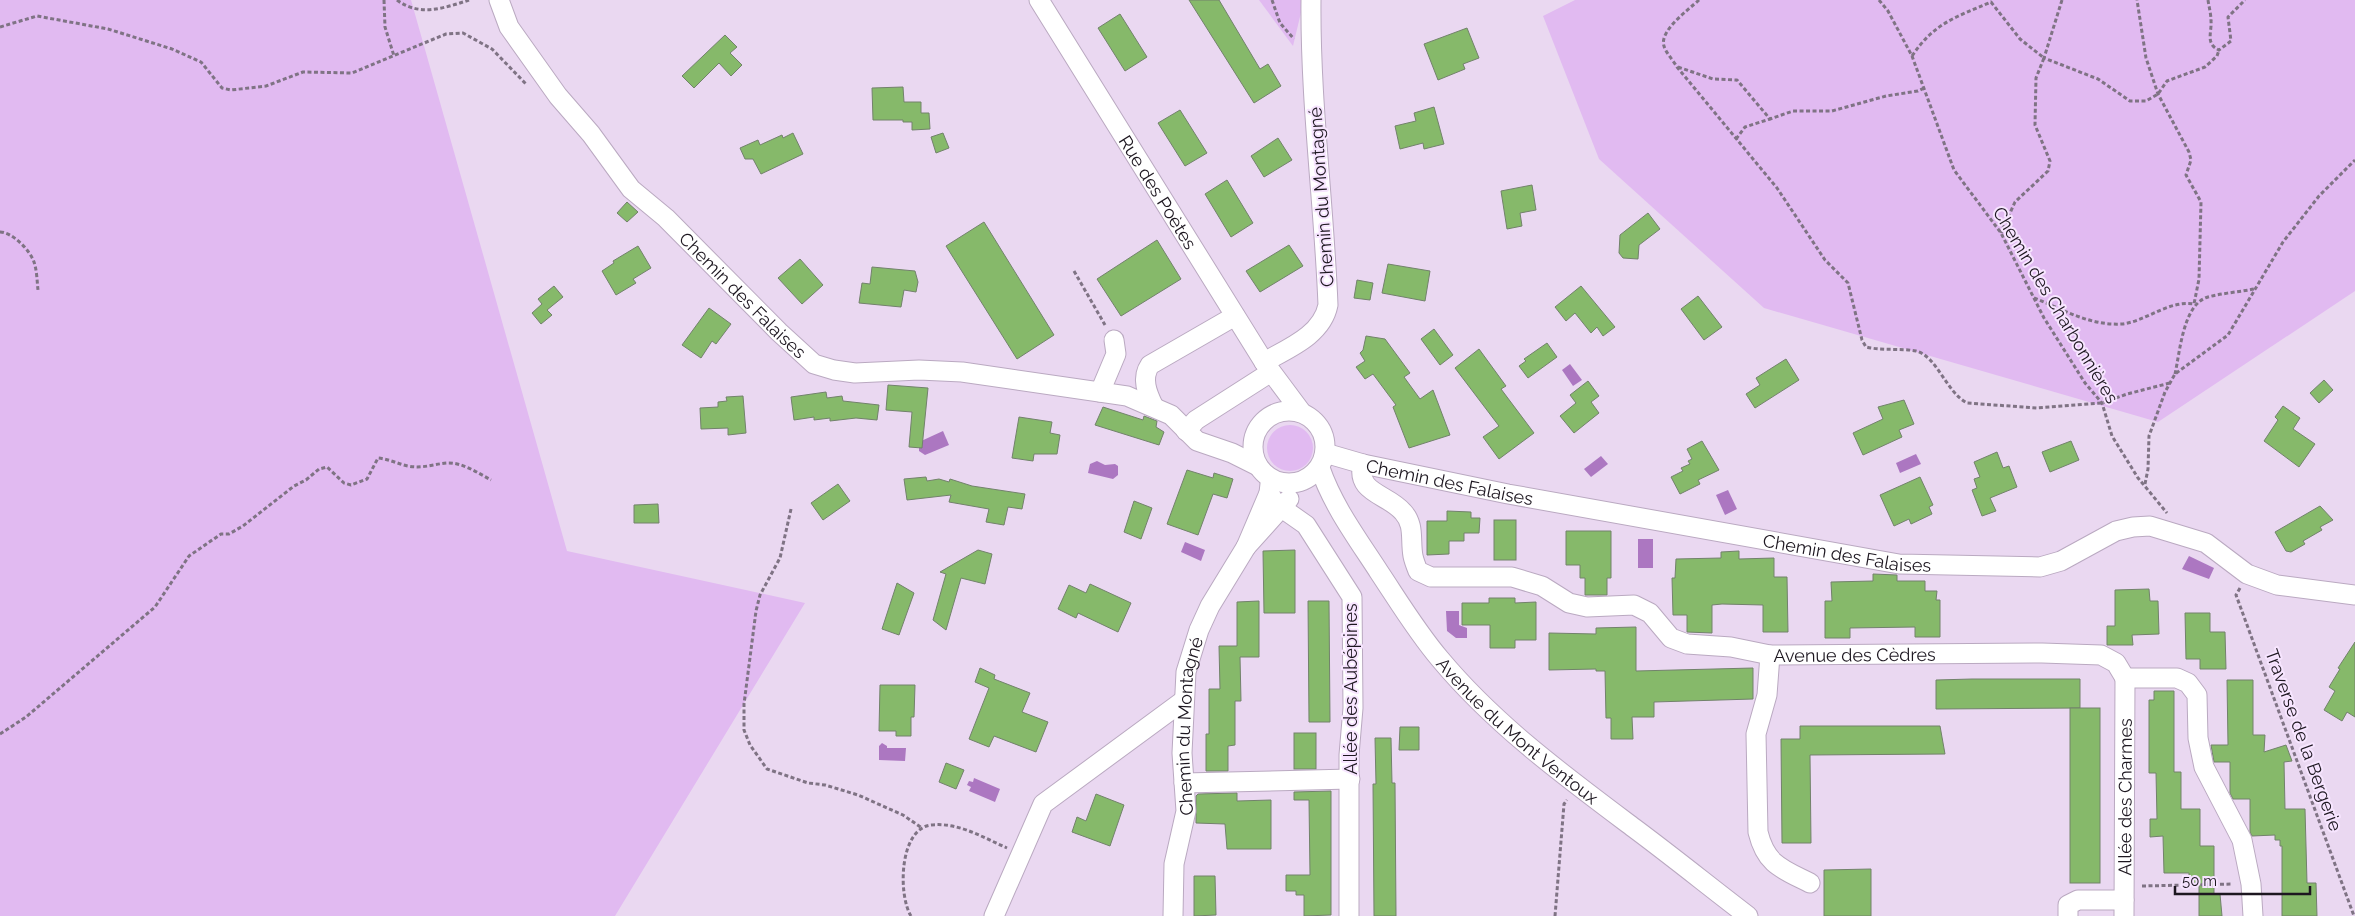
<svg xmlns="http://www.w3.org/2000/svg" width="2355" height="916" font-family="Raleway,sans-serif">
  <rect width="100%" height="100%" fill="#ead8f1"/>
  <g fill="#e1baf1">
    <polygon points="0,0 411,0 567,551 805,603 615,916 0,916"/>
    <polygon points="1259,0 1304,0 1293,46"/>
    <polygon points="1575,0 2355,0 2355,291 2158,422 1764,308 1599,159 1543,16"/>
    <circle cx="1290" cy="448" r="23"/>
  </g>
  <g fill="#ac77c1">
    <polygon points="1570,364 1582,380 1573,386 1562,370"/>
    <polygon points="943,431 949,445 925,455 919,451 919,442"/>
    <polygon points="1916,454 1921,464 1900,473 1896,463"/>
    <polygon points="1601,456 1608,464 1591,477 1584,469"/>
    <polygon points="1097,461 1105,465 1115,464 1118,466 1118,475 1113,479 1088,473 1090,464"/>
    <polygon points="1728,490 1737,509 1725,515 1716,495"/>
    <rect x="1638" y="539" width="15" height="29"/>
    <polygon points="1185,542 1205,550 1201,561 1181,552"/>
    <polygon points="2189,556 2214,568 2209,579 2182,569"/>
    <polygon points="1446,611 1459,611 1459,625 1467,628 1467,638 1456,638 1447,631"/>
    <polygon points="882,743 887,746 887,748 906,748 905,761 879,760 879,746"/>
    <polygon points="974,778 1000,789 995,802 969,791 971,787 967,785 969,781 973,782"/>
  </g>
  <g fill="#86b96a" stroke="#72826b">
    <polygon points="1189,0 1219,0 1260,69 1268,64 1281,86 1254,103"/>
    <polygon points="1120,14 1147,57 1125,71 1098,28"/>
    <polygon points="1467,28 1479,58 1463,64 1465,69 1438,80 1424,44"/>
    <polygon points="725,35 737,47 730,53 742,65 731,76 719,63 694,88 682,76"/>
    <polygon points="903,87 904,102 921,102 921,113 929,113 930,129 912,130 912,122 903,122 903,120 873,120 872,88"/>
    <polygon points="1434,107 1444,144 1424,149 1423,143 1400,149 1395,126 1416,121 1414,113"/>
    <polygon points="1180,110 1207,153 1185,166 1158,123"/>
    <polygon points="793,133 803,154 761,174 753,159 745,159 740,148 758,140 760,145 782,135 783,138"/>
    <polygon points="943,133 949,148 936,153 931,137"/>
    <polygon points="1278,138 1292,160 1264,177 1251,156"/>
    <polygon points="1227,180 1253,223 1231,237 1205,194"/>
    <polygon points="1532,185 1536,210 1520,213 1522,226 1507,229 1501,191"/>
    <polygon points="627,202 638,212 627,222 617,213"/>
    <polygon points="1648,213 1660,229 1639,245 1638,259 1623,258 1619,253 1620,235"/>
    <polygon points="984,222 1054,335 1017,359 946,246"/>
    <polygon points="1157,240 1181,279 1121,316 1097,279"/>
    <polygon points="1289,245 1303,266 1260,292 1246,271"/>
    <polygon points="638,246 651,268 633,279 636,283 616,295 602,271 614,263 613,261"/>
    <polygon points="800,259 823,285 802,304 778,278"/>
    <polygon points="1388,264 1430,271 1425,301 1382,293"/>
    <polygon points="872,267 915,271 918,282 916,292 904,290 901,307 859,303 862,283 870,284"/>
    <polygon points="1357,280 1373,283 1370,300 1354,298"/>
    <polygon points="554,286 563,297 547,310 552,315 541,324 532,313 542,304 538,299"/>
    <polygon points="1581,286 1615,327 1603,336 1597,327 1591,333 1575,313 1566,321 1555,307"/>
    <polygon points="1698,296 1722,327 1704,340 1681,309"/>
    <polygon points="709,308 731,324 716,344 712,341 701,358 682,345"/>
    <polygon points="1434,329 1453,355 1440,365 1421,339"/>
    <polygon points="1366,336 1385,339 1410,373 1404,377 1420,399 1433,390 1450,435 1409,448 1393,407 1396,405 1373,374 1365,379 1356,367 1365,361 1360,353 1363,350"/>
    <polygon points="1547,343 1557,357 1528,378 1519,366 1526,361 1524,359"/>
    <polygon points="1479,349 1506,386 1501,389 1534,433 1499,459 1483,437 1499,426 1455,368"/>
    <polygon points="1786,359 1799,380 1755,408 1746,394 1760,385 1756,378"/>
    <polygon points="2324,380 2333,390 2319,403 2310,393"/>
    <polygon points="1588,381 1599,396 1591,402 1599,413 1574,433 1560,416 1576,403 1570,395"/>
    <polygon points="888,385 928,388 922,448 909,447 912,412 886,410"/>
    <polygon points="826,392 827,398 842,396 843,401 879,405 877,420 856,418 830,421 830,418 814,420 814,417 794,420 791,397"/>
    <polygon points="743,396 746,433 728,435 728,428 701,429 700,408 718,407 718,402 727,401 726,397"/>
    <polygon points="1904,400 1914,424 1899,430 1902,437 1863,455 1853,433 1883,419 1878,407"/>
    <polygon points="2283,406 2300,418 2293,429 2315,444 2299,467 2264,441 2278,420 2275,417"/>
    <polygon points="1103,407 1143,420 1144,416 1157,421 1156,427 1164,432 1159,445 1095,425"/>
    <polygon points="1019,417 1052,422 1050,433 1060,435 1057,454 1034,454 1033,461 1012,458"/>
    <polygon points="1702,441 1719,470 1698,480 1700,484 1680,494 1671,477 1683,471 1681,468 1690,464 1688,461 1692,459 1687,449"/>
    <polygon points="2071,441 2079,460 2050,472 2042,452"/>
    <polygon points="1997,452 2003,468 2009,466 2017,487 1990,498 1996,511 1982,516 1972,490 1977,488 1974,479 1980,477 1974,462"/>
    <polygon points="1187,470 1213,478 1214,473 1233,479 1227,498 1213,494 1198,535 1167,524"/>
    <polygon points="926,477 927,481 939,479 949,482 950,479 972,486 1025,494 1022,509 1008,507 1004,525 986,522 989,509 949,502 951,495 907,500 904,479"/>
    <polygon points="1920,477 1933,505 1929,507 1932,514 1911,524 1909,519 1894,526 1880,495"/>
    <polygon points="838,484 850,501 823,520 811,503"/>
    <polygon points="1134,501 1152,508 1141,539 1124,532"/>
    <polygon points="658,504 659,523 634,523 634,505"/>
    <polygon points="2320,506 2333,520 2320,527 2322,530 2303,541 2305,544 2291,552 2286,551 2275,532"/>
    <polygon points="1447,511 1471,512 1471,518 1480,518 1479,533 1464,533 1464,541 1449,541 1449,554 1427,555 1427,521 1447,521"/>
    <rect x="1494" y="520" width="22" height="40"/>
    <polygon points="1566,531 1611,531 1611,578 1607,578 1607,595 1585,595 1585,578 1580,578 1580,565 1566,565"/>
    <polygon points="978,550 992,554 985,584 961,578 946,630 933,620 946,574 940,572"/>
    <polygon points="1295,550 1295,613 1264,613 1263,551"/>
    <polygon points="1739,551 1739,559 1774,558 1774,577 1787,577 1788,632 1763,632 1763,605 1722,604 1712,605 1712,633 1687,632 1687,615 1673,615 1672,578 1675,578 1676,559 1721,558 1721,552"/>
    <polygon points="1873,574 1897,575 1897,581 1925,581 1925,591 1937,591 1936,600 1940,600 1940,637 1915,637 1915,627 1850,628 1850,638 1825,638 1825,601 1832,601 1831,582 1873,581"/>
    <polygon points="897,583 914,593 899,635 882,629"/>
    <polygon points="1090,584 1131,603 1118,632 1078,613 1076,618 1058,609 1069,585 1086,593"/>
    <polygon points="2149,589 2150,601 2158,601 2159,634 2132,635 2133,645 2107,645 2107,626 2115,626 2115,590"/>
    <polygon points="1489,598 1515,598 1515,603 1536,602 1536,640 1515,640 1515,648 1490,648 1490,625 1462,625 1462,603 1489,603"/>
    <polygon points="1259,601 1259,657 1240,657 1241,701 1235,701 1235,745 1228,746 1228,771 1206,771 1206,734 1209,734 1209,689 1220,689 1219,646 1237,646 1237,602"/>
    <polygon points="1308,601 1329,601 1330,722 1309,722"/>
    <polygon points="2185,613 2210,613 2210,632 2225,632 2226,669 2200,669 2200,659 2186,659"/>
    <polygon points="1636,627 1636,671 1753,668 1753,699 1654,702 1654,717 1632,717 1633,739 1611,739 1611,718 1606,718 1605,671 1596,671 1596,669 1549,670 1549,633 1596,634 1596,628"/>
    <polygon points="2355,642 2355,717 2347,712 2342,721 2324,710 2335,691 2329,687 2340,669 2338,668"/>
    <polygon points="980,668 995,675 994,679 1030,693 1022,712 1048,722 1036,752 994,736 989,747 969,739 989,688 975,682"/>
    <polygon points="1972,679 2080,679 2080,708 1936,709 1936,680"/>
    <polygon points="2227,680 2253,680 2253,735 2265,735 2264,752 2286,745 2292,761 2284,762 2285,809 2305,809 2307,883 2316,883 2317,916 2282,916 2282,846 2280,846 2280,840 2275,840 2275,835 2252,836 2250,832 2250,799 2233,799 2230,793 2230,762 2214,762 2211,745 2228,745"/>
    <polygon points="880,685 915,685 914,717 911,717 911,736 896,736 896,731 879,731"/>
    <polygon points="2154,691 2174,691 2174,772 2181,772 2181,809 2200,809 2200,846 2214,846 2214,894 2220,894 2222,916 2199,916 2199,883 2189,883 2189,873 2164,873 2163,836 2150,837 2150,819 2157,819 2156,773 2149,773 2149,700 2154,700"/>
    <rect x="2070" y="708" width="30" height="175"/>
    <polygon points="1800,726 1940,726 1945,754 1810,755 1811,843 1782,843 1781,739 1800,739"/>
    <polygon points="1400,727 1419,727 1419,750 1399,750"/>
    <rect x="1294" y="733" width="22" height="36"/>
    <polygon points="1375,738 1391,738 1392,783 1395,783 1396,916 1374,916 1373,784 1376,784"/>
    <polygon points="946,763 964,770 956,789 939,782"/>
    <polygon points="1331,791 1331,915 1304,916 1304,895 1296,895 1296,891 1286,891 1286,875 1310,875 1309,800 1294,800 1294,792"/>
    <polygon points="1237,793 1237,801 1271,800 1271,849 1227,849 1225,824 1196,823 1196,796 1198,794"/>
    <polygon points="1096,794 1124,805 1110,846 1072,832 1077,817 1086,821"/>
    <polygon points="1871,869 1871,916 1824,916 1824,870"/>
    <polygon points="1194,876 1215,876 1216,915 1194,916"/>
  </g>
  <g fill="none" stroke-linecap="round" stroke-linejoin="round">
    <g stroke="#baa9c1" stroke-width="21">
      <g id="minor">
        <path id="s1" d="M499,0L509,27L558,96L591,134L631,189L666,218L779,332L814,364L834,370L855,373L919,370L962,372L1127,396L1171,415L1197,441L1232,453L1258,466"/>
        <path id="s2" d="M1039,0L1264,362L1302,413"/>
        <path d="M1264,362C1289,348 1322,335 1328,305C1324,203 1310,102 1311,0"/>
        <polyline points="1100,392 1116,354 1114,340"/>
        <path d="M1154,407C1147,393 1141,378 1150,365L1235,316"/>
        <circle cx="1289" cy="447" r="36"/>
        <polyline points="1186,431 1196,420 1271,372"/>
        <path id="s3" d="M1325,453L1363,464L1508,494L1899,564L2040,567L2061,561L2116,531L2133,527L2150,526L2206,543L2247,574L2277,585L2355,595"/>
        <path id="s4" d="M1363,464C1355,493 1388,494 1403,512C1415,525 1410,540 1413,556C1414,561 1416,566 1418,571L1431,577H1512L1542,586L1569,603L1587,607L1634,605L1650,613L1671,638L1687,644L1731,647L1770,655L2042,653L2101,655L2116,663L2125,678"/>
        <path id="s5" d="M1320,468C1333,506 1357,538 1379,572C1399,602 1417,632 1440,659C1495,725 1566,777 1634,828C1673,857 1710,887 1748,916"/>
        <polyline points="1270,484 1269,493 1246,547 1289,499"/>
        <polyline points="1269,493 1276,504 1306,525 1352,597 1353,708 1349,755 1349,916"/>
        <path d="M1770,655L1767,695L1756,734L1758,832C1766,865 1782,869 1810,883"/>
        <polyline points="2125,678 2177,678 2188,683 2197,695 2198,738 2204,767 2242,840 2251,884 2253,916"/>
        <polyline points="1184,783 1350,779"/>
        <polyline points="994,916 1043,804 1183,701"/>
        <path id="s6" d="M1173,916L1174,864L1186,811L1182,753L1186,672L1199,630L1210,606L1246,547"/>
        <polyline points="2068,916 2068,905 2078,900 2124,900"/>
        <path id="s7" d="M2124,916L2125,678"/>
      </g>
    </g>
    <g stroke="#7f7384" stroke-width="3" stroke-dasharray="4 2.5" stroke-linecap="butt">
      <polyline points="384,0 385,27 394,56"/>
      <path d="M397,0C419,17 445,8 469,0"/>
      <polyline points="1272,0 1280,23 1294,39"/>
      <path d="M1699,0C1688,10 1659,31 1664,46C1666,53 1673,60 1677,67L1777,188L1825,260L1848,283L1862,340L1866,347C1883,351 1901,348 1916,351C1937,356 1946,392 1967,403L2037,408L2102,403L2127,394L2170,383"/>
      <polyline points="1879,0 1888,11 1912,56 1954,170 2001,233 2044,318 2085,383 2102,403 2112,436 2138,478 2167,513"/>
      <polyline points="2062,0 2044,58 2098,79 2130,101 2146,101 2158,94 2167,81 2205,67 2217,56 2219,50"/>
      <path d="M2208,0C2209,7 2211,14 2211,21C2212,32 2205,44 2219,50L2231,41L2228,17L2245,0"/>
      <polyline points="0,27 37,16 108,29 172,49 201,62 222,88 231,90 266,86 303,72 352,73 446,34 463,33 492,49 526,84"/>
      <path d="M1912,56C1934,23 1956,17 1991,2L2020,39L2044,58L2036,78L2035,125L2050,161L2048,171L2015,202L2001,233"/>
      <polyline points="1678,67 1713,79 1737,80 1770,119 1793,111 1832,111 1886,96 1918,91 1924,88"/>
      <polyline points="1736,139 1745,127 1770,119"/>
      <path d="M0,232C12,232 30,250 34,262C37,271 37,281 38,290"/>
      <polyline points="1074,271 1105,325"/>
      <path d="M2034,298C2062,309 2090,326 2122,324C2147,321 2168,300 2194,304L2199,279L2201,202L2186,175L2191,160L2189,152L2158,94L2146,58L2137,0"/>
      <path d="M2175,374C2180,352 2183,304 2208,297C2223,293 2239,292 2254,289"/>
      <polyline points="2145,484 2148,469 2149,436 2165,392 2175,374 2228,335 2283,242 2319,196 2355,160"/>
      <polyline points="791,509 780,558 760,595 756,611 744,704 744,730 750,745 767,769 808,783 825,785 858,795 903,815 922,828"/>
      <polyline points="2240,588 2236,595 2354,916"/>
      <path d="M0,734L26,717L155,607L189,556L221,534H229L243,526L294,486L306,480L319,469L327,467L344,483L351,485L367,479L378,458C389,459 398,464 408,466C422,469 434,464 447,463C462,462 478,473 491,480"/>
      <polyline points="2142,886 2233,884"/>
      <path d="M911,916C898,895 899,829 931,825C958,822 982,837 1007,848"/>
      <polyline points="1555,916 1564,804 1567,800"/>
    </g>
    <use href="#minor" stroke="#fff" stroke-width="19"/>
  </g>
  <g text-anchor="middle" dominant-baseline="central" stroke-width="4" stroke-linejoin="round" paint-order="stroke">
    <g font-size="18" fill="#1d1720" stroke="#f7e5ff">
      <text stroke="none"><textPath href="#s2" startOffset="226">Rue des Poètes</textPath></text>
      <text transform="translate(1321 197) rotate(-94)">Chemin du Montagné</text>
      <text stroke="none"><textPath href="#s1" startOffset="386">Chemin des Falaises</textPath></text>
      <text transform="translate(2056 305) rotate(59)">Chemin des Charbonnières</text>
      <text stroke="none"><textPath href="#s3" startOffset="128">Chemin des Falaises</textPath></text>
      <text stroke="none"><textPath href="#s3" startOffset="532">Chemin des Falaises</textPath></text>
      <text stroke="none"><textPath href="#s4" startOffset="590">Avenue des Cèdres</textPath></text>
      <text transform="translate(1350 689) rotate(-90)">Allée des Aubépines</text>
      <text stroke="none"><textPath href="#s6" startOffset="192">Chemin du Montagné</textPath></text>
      <text stroke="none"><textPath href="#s5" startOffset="332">Avenue du Mont Ventoux</textPath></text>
      <text transform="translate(2304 740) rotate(70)">Traverse de la Bergerie</text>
      <text stroke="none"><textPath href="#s7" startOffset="119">Allée des Charmes</textPath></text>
    </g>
  </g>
  <path d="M2175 886v8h135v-8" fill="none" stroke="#1d1720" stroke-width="2.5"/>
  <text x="2182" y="886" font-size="15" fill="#1d1720" stroke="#f7e5ff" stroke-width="4" paint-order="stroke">50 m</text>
</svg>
